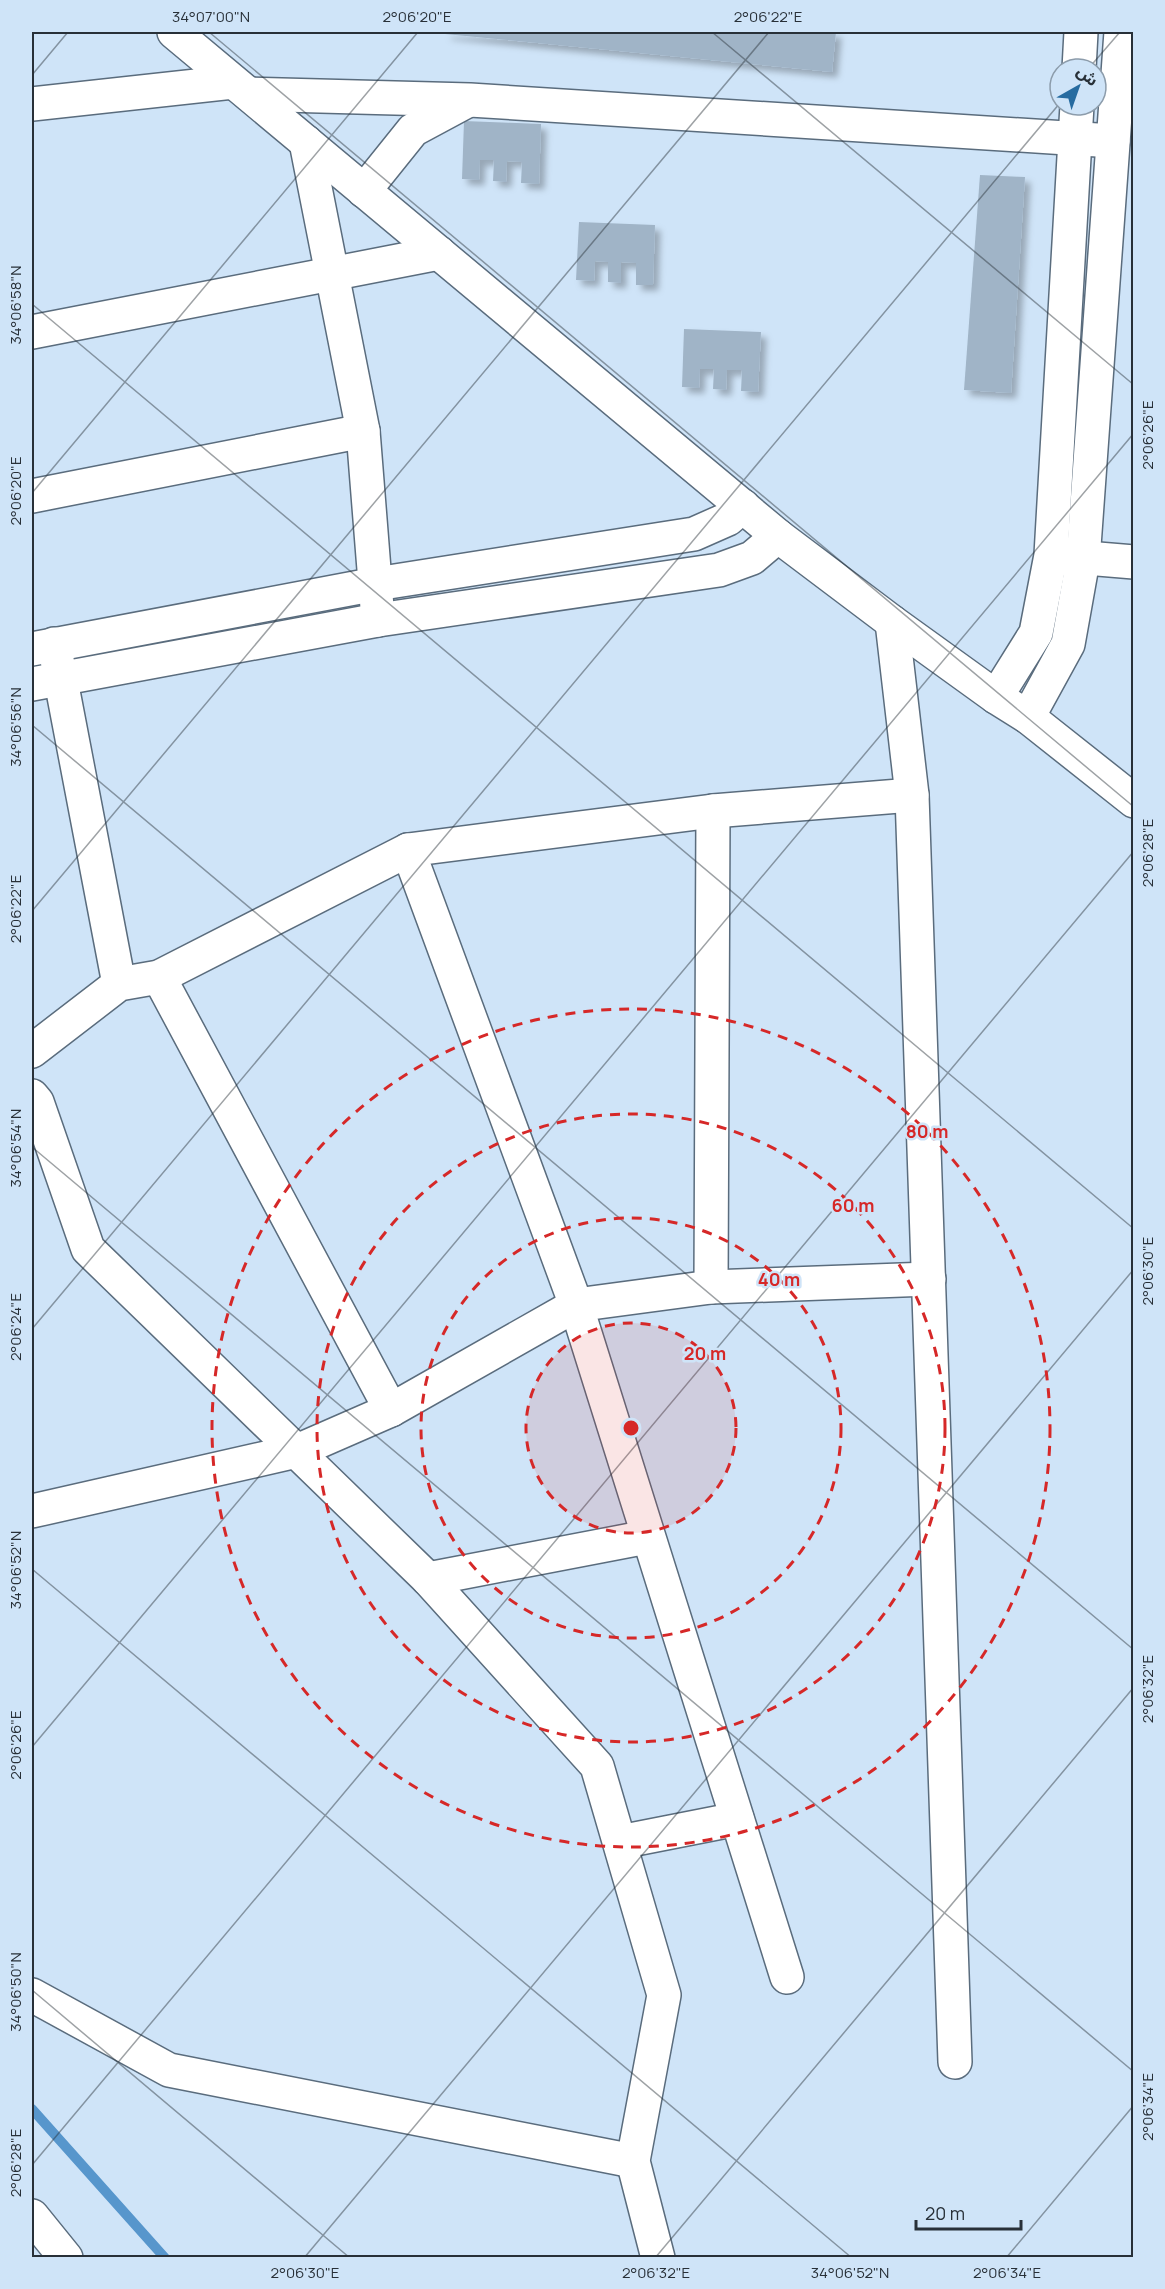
<svg xmlns="http://www.w3.org/2000/svg" width="1165" height="2289" font-family="Manrope,'Noto Sans Arabic',sans-serif">
  <defs>
    <filter id="shadow"><feDropShadow dx="5.5" dy="5.5" stdDeviation="3" flood-color="#0004"/></filter>
  </defs>
  <rect width="100%" height="100%" fill="#cfe4f8"/>
  <g fill="none" stroke-linecap="round" stroke-linejoin="round">
    <polyline stroke="#5796cc" stroke-width="10" points="32,2109 165,2258"/>
  </g>
  <g fill="#a0b4c7" filter="url(#shadow)">
    <polygon points="446,32 836,32 832,72 445,34"/>
    <polygon points="464,121 541,124 539,184 521,183 522,162 507,161 506,182 493,181 494,160 480,160 479,180 462,179"/>
    <polygon points="980,175 1025,177 1011,393 964,390"/>
    <polygon points="579,222 655,225 653,285 636,285 636,263 621,262 621,283 608,282 608,262 595,261 594,281 576,280"/>
    <polygon points="684,329 761,332 758,392 741,391 742,370 727,370 726,390 713,389 714,369 700,369 699,388 682,387"/>
  </g>
  <g fill="none" stroke-linecap="round" stroke-linejoin="round">
    <g stroke="#5a6c7d" stroke-width="36">
      <g id="minor">
        <polyline points="1079,69 1081,32"/>
        <polyline points="249,94 470,100 1113,141"/>
        <polyline points="32,104 233,82"/>
        <polyline points="306,142 363,431 378,620"/>
        <polyline points="364,191 413,130 467,101"/>
        <polyline points="32,332 439,253"/>
        <polyline points="32,496 363,431"/>
        <polyline points="1062,556 1134,562"/>
        <polyline points="892,622 912,795 955,2062"/>
        <polyline points="54,644 119,984"/>
        <polyline points="996,697 1036,633 1051,555 1077,105"/>
        <polyline points="1028,717 1068,644 1083,560 1121,32"/>
        <polyline points="159,977 391,1410"/>
        <polyline points="32,1051 119,984 159,977 408,850"/>
        <polyline points="32,1096 37,1102 88,1249 428,1579 597,1766 664,1995 633,2161 658,2258"/>
        <polyline points="711,1287 713,811"/>
        <polyline points="32,1511 297,1451 391,1410 576,1305 711,1287 929,1279"/>
        <polyline points="428,1579 647,1537"/>
        <polyline points="620,1842 737,1819"/>
        <polyline points="787,1977 576,1305 408,850 713,811 912,795"/>
        <polyline points="32,1995 169,2070 633,2161"/>
      </g>
    </g>
    <g stroke="#5a6c7d" stroke-width="36">
      <g id="tertiary">
        <polyline points="174,32 778,536 892,622 996,697 1028,717 1134,801"/>
        <polyline points="32,649 376,584 694,534 728,519 743,506"/>
        <polyline points="32,684 378,620 719,570 752,558 778,536"/>
        <polyline points="32,2216 66,2258"/>
      </g>
    </g>
    <use href="#minor" stroke="#fff" stroke-width="33"/>
    <use href="#tertiary" stroke="#fff" stroke-width="33"/>
  </g>
  <path fill="none" stroke="#283038" stroke-width="1.5" stroke-opacity="0.45" d="M209,32L1134,807M712,32L1134,385M1088,69L1120,32M32,75L68,32M32,304L1134,1229M32,493L418,32M32,725L1134,1650M32,911L769,32M32,1147L1134,2072M32,1329L1060,103M32,1569L852,2258M32,1747L1134,433M32,1990L350,2258M32,2165L1134,851M304,2258L1134,1269M655,2258L1134,1687M1006,2258L1134,2105"/>
  <circle cx="631" cy="1428" r="105" fill="#d62828" fill-opacity=".12"/>
  <g fill="none" stroke="#d62828" stroke-width="3" stroke-dasharray="10 8">
    <circle cx="631" cy="1428" r="105"/>
    <circle cx="631" cy="1428" r="210"/>
    <circle cx="631" cy="1428" r="314"/>
    <circle cx="631" cy="1428" r="419"/>
  </g>
  <circle cx="631" cy="1428" r="9" fill="#d62828" stroke="#cfe4f8" stroke-width="3"/>
  <g font-size="18" text-anchor="middle" font-weight="bold" fill="#d62828" stroke="#cfe4f8" stroke-width="5" stroke-linejoin="round" paint-order="stroke">
    <text x="927" y="1138">80 m</text>
    <text x="853" y="1212">60 m</text>
    <text x="779" y="1286">40 m</text>
    <text x="705" y="1360">20 m</text>
  </g>
  <rect width="1165" height="2289" fill="none" stroke="#cfe4f8" stroke-width="66"/>
  <g transform="translate(1078 87) rotate(40)"><circle r="28" fill="#cfe4f8" stroke="#8c9cab" stroke-width="1.5"/>
  <path d="M0-4.5L10 22L0 15L-10 22Z" fill="#266ba0"/>
  <text y="-9" font-size="16" font-weight="bold" text-anchor="middle" fill="#283038">ش</text>
  </g>
  <path d="M916 2220v9h105v-9" fill="none" stroke="#283038" stroke-width="3"/>
  <text x="925" y="2220" font-size="18" fill="#283038" stroke="#cfe4f8" stroke-width="4.5" paint-order="stroke">20 m</text>
  <rect x="33" y="33" width="1099" height="2223" fill="none" stroke="#283038" stroke-width="2"/>
  <g font-size="15" text-anchor="middle" fill="#283038">
    <text x="211" y="22">34°07'00"N</text>
    <text x="417" y="22">2°06'20"E</text>
    <text x="768" y="22">2°06'22"E</text>
    <text transform="translate(16 305) rotate(-90)" y="5">34°06'58"N</text>
    <text transform="translate(1148 435) rotate(-90)" y="5">2°06'26"E</text>
    <text transform="translate(16 491) rotate(-90)" y="5">2°06'20"E</text>
    <text transform="translate(16 727) rotate(-90)" y="5">34°06'56"N</text>
    <text transform="translate(1148 853) rotate(-90)" y="5">2°06'28"E</text>
    <text transform="translate(16 909) rotate(-90)" y="5">2°06'22"E</text>
    <text transform="translate(16 1148) rotate(-90)" y="5">34°06'54"N</text>
    <text transform="translate(1148 1271) rotate(-90)" y="5">2°06'30"E</text>
    <text transform="translate(16 1327) rotate(-90)" y="5">2°06'24"E</text>
    <text transform="translate(16 1570) rotate(-90)" y="5">34°06'52"N</text>
    <text transform="translate(1148 1689) rotate(-90)" y="5">2°06'32"E</text>
    <text transform="translate(16 1745) rotate(-90)" y="5">2°06'26"E</text>
    <text transform="translate(16 1992) rotate(-90)" y="5">34°06'50"N</text>
    <text transform="translate(1148 2107) rotate(-90)" y="5">2°06'34"E</text>
    <text transform="translate(16 2163) rotate(-90)" y="5">2°06'28"E</text>
    <text x="305" y="2278">2°06'30"E</text>
    <text x="656" y="2278">2°06'32"E</text>
    <text x="850" y="2278">34°06'52"N</text>
    <text x="1007" y="2278">2°06'34"E</text>
  </g>
</svg>
